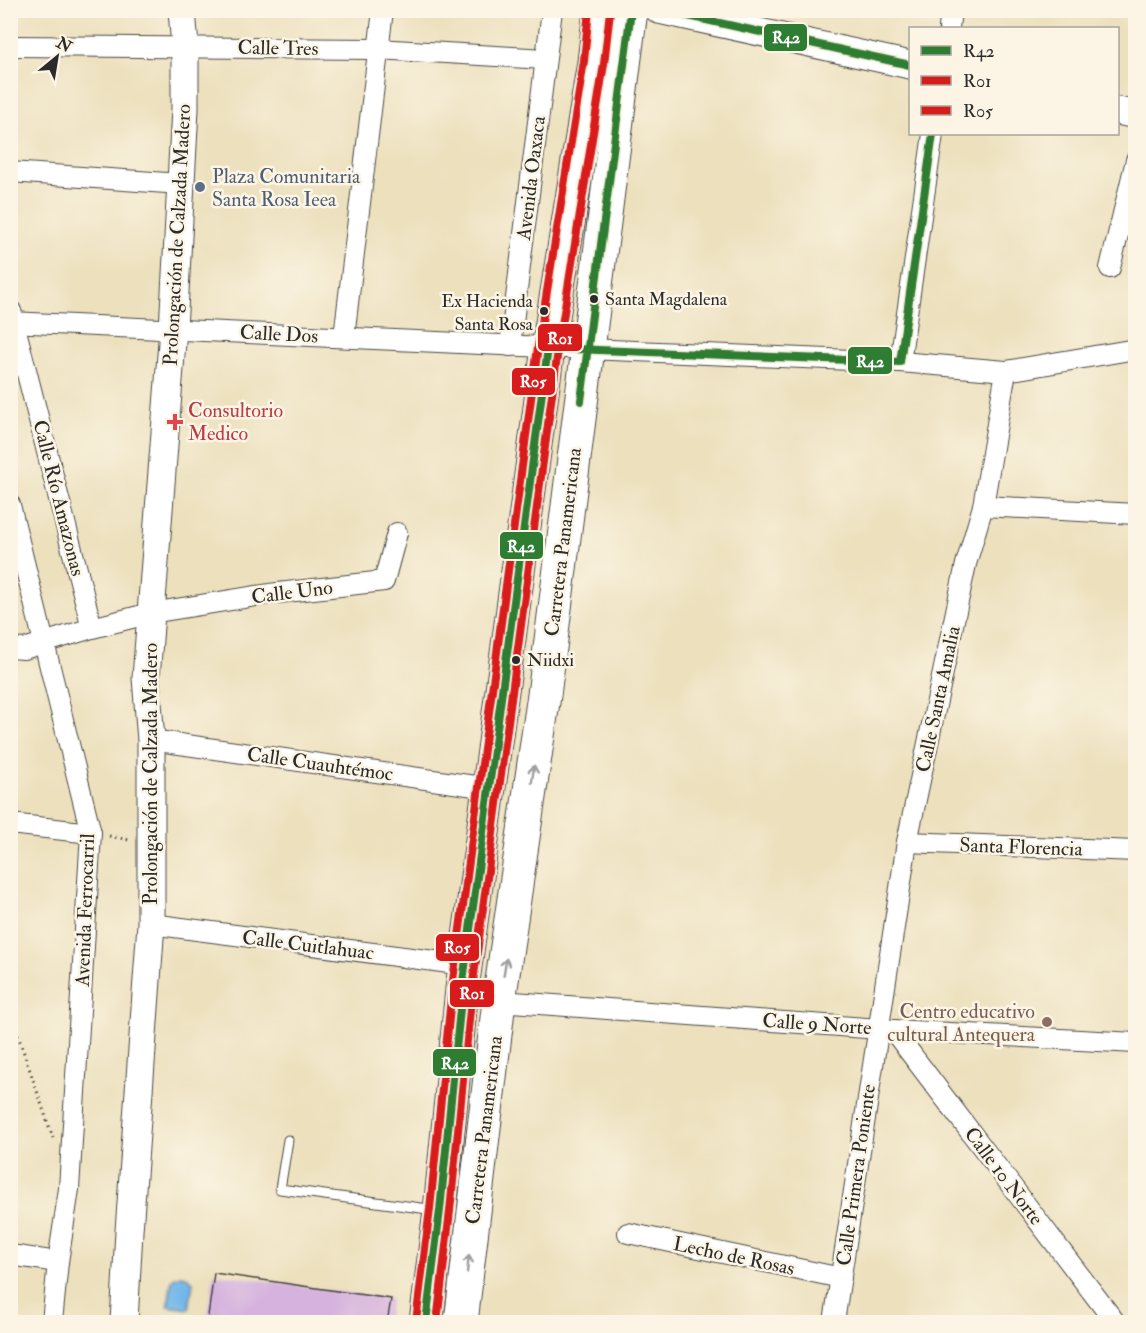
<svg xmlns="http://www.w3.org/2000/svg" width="1146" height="1333" font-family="'IM FELL Double Pica',serif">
  <rect width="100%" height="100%" fill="#fcf5e5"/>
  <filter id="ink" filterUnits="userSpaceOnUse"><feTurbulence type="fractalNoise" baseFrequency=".0167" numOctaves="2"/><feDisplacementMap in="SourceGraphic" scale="12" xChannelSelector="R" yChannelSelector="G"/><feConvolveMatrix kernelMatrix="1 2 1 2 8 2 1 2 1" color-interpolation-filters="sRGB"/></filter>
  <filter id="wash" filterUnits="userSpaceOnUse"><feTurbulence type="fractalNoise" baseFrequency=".008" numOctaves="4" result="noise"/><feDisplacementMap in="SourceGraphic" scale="24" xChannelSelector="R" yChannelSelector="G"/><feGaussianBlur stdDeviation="1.35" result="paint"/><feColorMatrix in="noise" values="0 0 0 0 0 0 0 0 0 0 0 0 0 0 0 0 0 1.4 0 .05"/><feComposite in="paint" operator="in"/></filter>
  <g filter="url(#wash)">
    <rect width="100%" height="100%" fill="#ece0bd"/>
    <polygon fill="#73b7e9" stroke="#4f718a" stroke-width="1.5" points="180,1275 186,1276 193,1282 189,1309 168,1306 172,1279"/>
    <g id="blocks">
      <polygon fill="#d5b3de" points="214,1273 391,1299 387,1323 207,1323"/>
    </g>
  </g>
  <g filter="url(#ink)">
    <use href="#blocks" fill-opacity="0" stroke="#484641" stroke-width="1.5"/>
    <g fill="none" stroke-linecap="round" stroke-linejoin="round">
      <g stroke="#484641" stroke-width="11">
        <polyline id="lane" points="288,1140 280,1189 436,1210"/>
      </g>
      <g stroke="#484641" stroke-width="22">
        <g id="street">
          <polyline points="949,28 951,10"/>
          <polyline points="10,46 377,49 545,59"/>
          <polyline points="10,172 181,184"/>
          <polyline points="1110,268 1136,160"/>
          <polyline points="11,311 92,628"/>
          <polyline points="10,322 587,349 900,362 1006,371 1136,349"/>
          <polyline points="344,337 383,10"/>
          <polyline points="510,346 552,10"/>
          <polyline points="900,362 933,134"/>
          <polyline points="10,505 91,833 69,1189 58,1262 52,1322"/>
          <polyline points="983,506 1136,514"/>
          <polyline points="10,648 24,649 92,628 151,613 269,594 384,581 397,533"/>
          <polyline points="151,740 489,788"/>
          <polyline points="10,824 91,833"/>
          <polyline points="907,842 1136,851"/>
          <polyline points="151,924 465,965"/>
          <polyline points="499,1001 893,1030 1136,1043"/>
          <polyline points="893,1030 1115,1322"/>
          <polyline points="628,1233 841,1278"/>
          <polyline points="10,1255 58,1262"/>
          <polyline points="834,1322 907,842 966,564 983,506 1006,371"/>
        </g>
      </g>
      <g stroke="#484641" stroke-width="29">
        <g id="secondary">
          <polyline points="659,10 910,65"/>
          <polyline points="1118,111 1136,115"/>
          <polyline points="124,1322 129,1231 151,924 151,740 146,678 173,329 185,109 185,47 182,10"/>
        </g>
      </g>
      <g stroke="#484641" stroke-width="35">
        <g id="highway">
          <polyline points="426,1322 440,1210 462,989 548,348 594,62 600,10"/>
          <polyline points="461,1322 499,1001 544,695 631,10"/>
        </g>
      </g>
      <g stroke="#484641" stroke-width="3" stroke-dasharray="1.5 4.5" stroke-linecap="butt">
        <polyline points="109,836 129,840"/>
        <polyline points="10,1012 53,1138"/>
      </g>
      <use href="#lane" stroke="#fff" stroke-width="9"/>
      <use href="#street" stroke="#fff" stroke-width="20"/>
      <use href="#secondary" stroke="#fff" stroke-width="27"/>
      <use href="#highway" stroke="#fff" stroke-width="33"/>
      <g stroke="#fcf5e5" stroke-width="12">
        <g id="bus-1">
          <polyline points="661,10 910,65"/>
          <polyline points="581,401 631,10"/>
          <polyline points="426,1322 440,1210 462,989 548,348 900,362 933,134"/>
        </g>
      </g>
      <g stroke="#fcf5e5" stroke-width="12">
        <polyline id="bus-2" points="437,1322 450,1211 472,990 558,350 604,64 610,11"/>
      </g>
      <g stroke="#fcf5e5" stroke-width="12">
        <polyline id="bus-3" points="416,1321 430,1209 452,988 538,347 584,61 589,10"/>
      </g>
      <use href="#bus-1" stroke="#2e7d32" stroke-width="8"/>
      <use href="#bus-2" stroke="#d81b1b" stroke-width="8"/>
      <use href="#bus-3" stroke="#d81b1b" stroke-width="8"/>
    </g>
    <defs><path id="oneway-shaft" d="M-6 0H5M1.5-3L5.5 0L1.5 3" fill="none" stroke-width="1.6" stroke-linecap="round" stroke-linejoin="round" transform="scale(1.5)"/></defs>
    <g stroke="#a0a0a0">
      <use href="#oneway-shaft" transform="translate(533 774) rotate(-82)"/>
      <use href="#oneway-shaft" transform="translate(505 967) rotate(-81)"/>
      <use href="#oneway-shaft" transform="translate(468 1264) rotate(-83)"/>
    </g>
  </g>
  <circle fill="#5c6f8a" stroke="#fcf5e5" stroke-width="2" cx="200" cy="187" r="6"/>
  <g fill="#2b2b2b" stroke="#fcf5e5" stroke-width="2">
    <circle cx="594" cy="299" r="5"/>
    <circle cx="544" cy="311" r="5"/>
    <circle cx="516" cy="660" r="5"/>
  </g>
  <path fill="#e0444e" stroke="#fcf5e5" stroke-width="2" d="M172 413h6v6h6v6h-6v6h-6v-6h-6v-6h6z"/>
  <circle fill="#8d6e63" stroke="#fcf5e5" stroke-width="2" cx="1047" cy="1022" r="6"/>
  <g text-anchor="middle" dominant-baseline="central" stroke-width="5" stroke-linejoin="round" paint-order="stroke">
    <g font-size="18" fill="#2b2b2b" stroke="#fcf5e5" text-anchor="start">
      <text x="605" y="299">Santa Magdalena</text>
      <text x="533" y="301" text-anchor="end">Ex Hacienda<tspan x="533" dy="23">Santa Rosa</tspan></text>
      <text x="527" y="660">Niidxi</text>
    </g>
    <g font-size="20" fill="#2b2b2b" stroke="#fcf5e5">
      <text transform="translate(278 48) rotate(1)">Calle Tres</text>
      <text transform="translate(531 178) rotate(-83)">Avenida Oaxaca</text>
      <text transform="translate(177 235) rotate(-87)">Prolongación de Calzada Madero</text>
      <text transform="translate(279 334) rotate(3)">Calle Dos</text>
      <text transform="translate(59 498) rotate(76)">Calle Río Amazonas</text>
      <text transform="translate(563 542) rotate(-83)">Carretera Panamericana</text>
      <text transform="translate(292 592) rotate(-7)">Calle Uno</text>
      <text transform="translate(938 699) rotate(-78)">Calle Santa Amalia</text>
      <text transform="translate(320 764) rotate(8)">Calle Cuauhtémoc</text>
      <text transform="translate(150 774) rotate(-90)">Prolongación de Calzada Madero</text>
      <text transform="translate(1021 847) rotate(2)">Santa Florencia</text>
      <text transform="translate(85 910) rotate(-88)">Avenida Ferrocarril</text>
      <text transform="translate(308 945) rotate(7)">Calle Cuitlahuac</text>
      <text transform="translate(817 1024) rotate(4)">Calle 9 Norte</text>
      <text transform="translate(484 1130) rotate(-83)">Carretera Panamericana</text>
      <text transform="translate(856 1175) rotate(-82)">Calle Primera Poniente</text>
      <text transform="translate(1004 1176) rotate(53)">Calle 10 Norte</text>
      <text transform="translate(734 1256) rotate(12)">Lecho de Rosas</text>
    </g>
    <g font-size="20" fill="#4e5e75" stroke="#fcf5e5" text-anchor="start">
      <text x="212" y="176">Plaza Comunitaria<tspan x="212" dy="23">Santa Rosa Ieea</tspan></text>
    </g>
    <g font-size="20" fill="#be3a42" stroke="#fcf5e5" text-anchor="start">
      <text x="188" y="410">Consultorio<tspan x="188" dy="23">Medico</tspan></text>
    </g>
    <g font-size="20" fill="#785e54" stroke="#fcf5e5" text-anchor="end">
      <text x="1035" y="1011">Centro educativo<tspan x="1035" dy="23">cultural Antequera</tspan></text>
    </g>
  </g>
  <g stroke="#fcf5e5" stroke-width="2">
    <rect x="763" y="23" width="45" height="29" rx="6" fill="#2e7d32"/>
    <rect x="537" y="323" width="46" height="29" rx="6" fill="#d81b1b"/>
    <rect x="847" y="346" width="46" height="29" rx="6" fill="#2e7d32"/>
    <rect x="511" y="367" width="45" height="29" rx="6" fill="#d81b1b"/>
    <rect x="499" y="531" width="45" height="29" rx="6" fill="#2e7d32"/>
    <rect x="435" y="933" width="45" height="29" rx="6" fill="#d81b1b"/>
    <rect x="449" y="979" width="46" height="29" rx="6" fill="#d81b1b"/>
    <rect x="432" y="1048" width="45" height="29" rx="6" fill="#2e7d32"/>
  </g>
  <g font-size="16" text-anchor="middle" font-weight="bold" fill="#fff">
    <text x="786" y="43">R42</text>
    <text x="560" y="344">R01</text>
    <text x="870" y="367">R42</text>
    <text x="533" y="387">R05</text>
    <text x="521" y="552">R42</text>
    <text x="457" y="953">R05</text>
    <text x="472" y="999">R01</text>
    <text x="455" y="1069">R42</text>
  </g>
  <rect width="1146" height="1333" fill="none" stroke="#fcf5e5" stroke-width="36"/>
  <rect x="909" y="27" width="210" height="108" fill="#fcf5e5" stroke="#a8a49b" stroke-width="1.5"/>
  <rect x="921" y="46" width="30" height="9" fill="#2e7d32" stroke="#a8a49b" stroke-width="1.5"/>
  <text x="963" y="57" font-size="18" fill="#2b2b2b">R42</text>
  <rect x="921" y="76" width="30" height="9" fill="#d81b1b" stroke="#a8a49b" stroke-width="1.5"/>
  <text x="963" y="87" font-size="18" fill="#2b2b2b">R01</text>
  <rect x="921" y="106" width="30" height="9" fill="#d81b1b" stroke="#a8a49b" stroke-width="1.5"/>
  <text x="963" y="117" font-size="18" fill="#2b2b2b">R05</text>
  <g transform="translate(57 57) rotate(30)" stroke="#fcf5e5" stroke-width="4.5" paint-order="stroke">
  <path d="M0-4.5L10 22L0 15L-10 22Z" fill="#2b2b2b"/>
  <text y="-9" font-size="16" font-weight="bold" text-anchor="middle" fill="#2b2b2b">N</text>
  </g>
</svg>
